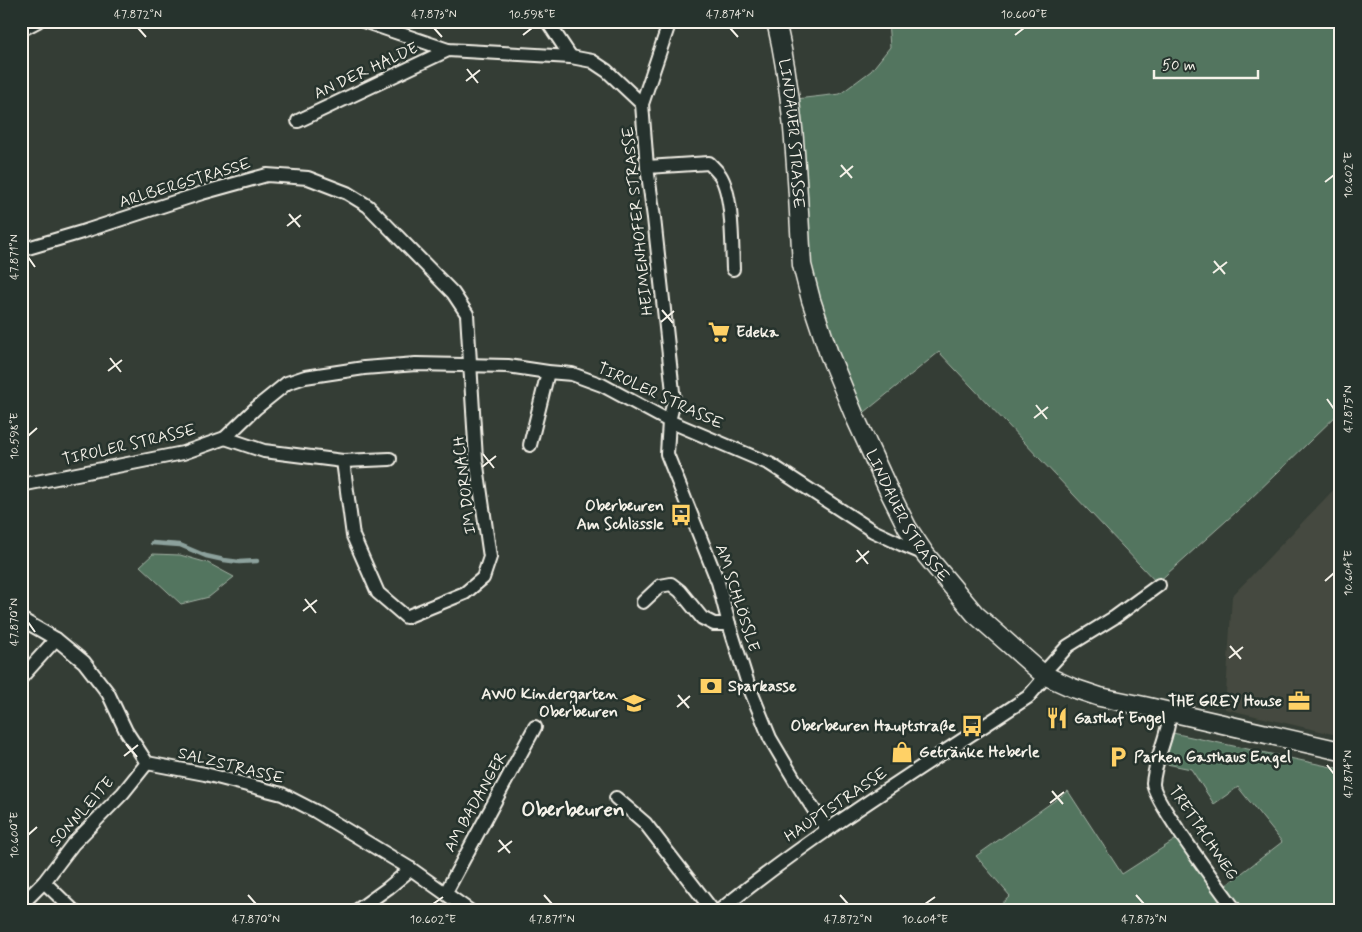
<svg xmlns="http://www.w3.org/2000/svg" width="1362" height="932" font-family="Mynerve,sans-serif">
  <rect width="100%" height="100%" fill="#343d35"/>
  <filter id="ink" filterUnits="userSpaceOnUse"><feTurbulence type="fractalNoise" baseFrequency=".02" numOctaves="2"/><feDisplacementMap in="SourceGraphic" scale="10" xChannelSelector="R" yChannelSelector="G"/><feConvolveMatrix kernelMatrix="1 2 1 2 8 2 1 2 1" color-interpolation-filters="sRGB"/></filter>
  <g filter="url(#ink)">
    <polygon fill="#45493f" points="1341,482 1341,736 1225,709 1232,596"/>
    <g fill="#52745f" stroke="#a3b2a4">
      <polygon points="888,21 1341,21 1341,411 1246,503 1157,583 939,352 860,416 813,291 796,99 840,94 871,71 890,47"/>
      <polygon points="153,554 180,555 208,563 234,577 209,597 181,604 140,566"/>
      <polygon points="1168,732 1341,769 1341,911 1243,911 1225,886 1282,842 1238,787 1214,804 1191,769 1162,763"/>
      <polygon points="1068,791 1122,874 1178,838 1231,911 994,911 1010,896 976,856"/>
    </g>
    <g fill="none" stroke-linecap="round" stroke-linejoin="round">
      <polyline stroke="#8ca19c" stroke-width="4.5" points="152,543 180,545 206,556 224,560 239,562 257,561"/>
      <g stroke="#f4f1e8" stroke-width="16">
        <g id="minor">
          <polyline points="363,21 448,50 571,57 592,61 607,71 642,104"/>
          <polyline points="547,21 571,57"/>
          <polyline points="670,21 642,104 647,167 654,218 674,401 669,421 667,454 718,582 729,624 748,684 770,738 796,782 827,830"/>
          <polyline points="21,30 38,21"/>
          <polyline points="298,121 448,50"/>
          <path d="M647,167L709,163C713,167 717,171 720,175C733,195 732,245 733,269"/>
          <polyline points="21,250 82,232 202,193 267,175 308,178 347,193 368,206 453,293 467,314 476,459 490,557 483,578 465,593 406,617 378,593 353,536 343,461 264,451 225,438"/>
          <polyline points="530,445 548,372"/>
          <polyline points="343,461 390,459"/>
          <polyline points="21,485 183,453 225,438 256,408 287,383 305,377 364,368 416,364 508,366 548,372 572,374 602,385 669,421 770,464 873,531 901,544 925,554"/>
          <polyline points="643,602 660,586 671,584 680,591 702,618 714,624 729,624"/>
          <polyline points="21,619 56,639 84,662 108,693 126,731 147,763 205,774 282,794 315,811 411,869 470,911"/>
          <polyline points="21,678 56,639"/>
          <path d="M1170,713C1168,737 1155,759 1153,783C1152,799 1223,893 1236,911"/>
          <polyline points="616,798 645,823 713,911"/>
          <polyline points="44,882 74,911"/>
          <polyline points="446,892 535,727"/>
          <polyline points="21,905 44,882 73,844 123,793 147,763"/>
          <polyline points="356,911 388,888 411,869"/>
          <path d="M719,911C816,832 924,766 1028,697L1040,683L1047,669L1068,646L1115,617L1159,585"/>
        </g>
      </g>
      <g stroke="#f4f1e8" stroke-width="21">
        <g id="secondary">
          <path id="s1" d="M776,21C795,101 797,183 802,265L811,300L829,354L855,417L889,491L907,527L925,554L975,614L1044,675L1073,688L1100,697L1144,706L1341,751"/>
        </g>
      </g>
      <use href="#minor" stroke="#26332d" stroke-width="12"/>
      <use href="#secondary" stroke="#26332d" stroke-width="18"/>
    </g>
  </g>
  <path fill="none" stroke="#f4f1e8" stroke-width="2" d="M138,28L146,37M434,28L442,37M730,28L738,37M523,35L532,28M1015,35L1024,28M467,69L478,83M466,81L480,70M841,165L852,178M840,177L853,166M1325,182L1334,175M289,214L300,227M287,226L301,215M28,257L35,267M1214,261L1225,274M1213,273L1227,262M662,310L673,323M661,322L674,311M110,358L121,372M108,371L122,360M1327,399L1334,409M1036,405L1047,419M1034,418L1048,407M28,436L37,428M483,454L494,468M482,467L496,456M857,550L868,564M856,562L869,551M1325,581L1334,573M305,599L316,613M303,611L317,600M28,622L35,632M1230,646L1241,659M1229,658L1243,647M678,695L689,708M677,707L690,696M126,744L137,757M124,756L138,745M1327,765L1334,774M1052,791L1063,804M1050,803L1064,792M28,835L37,827M499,840L510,853M498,852L512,841M248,895L256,904M544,895L552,904M840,895L848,904M1136,895L1144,904M433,904L443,897M925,904L935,897"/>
  <defs>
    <g id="supermarket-bare" transform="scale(1.725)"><path d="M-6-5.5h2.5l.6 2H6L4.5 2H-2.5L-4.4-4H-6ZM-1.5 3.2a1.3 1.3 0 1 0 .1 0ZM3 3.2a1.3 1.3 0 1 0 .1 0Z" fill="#ffd166" stroke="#26332d" stroke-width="2.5" paint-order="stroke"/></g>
    <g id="bus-bare" transform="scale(1.725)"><path d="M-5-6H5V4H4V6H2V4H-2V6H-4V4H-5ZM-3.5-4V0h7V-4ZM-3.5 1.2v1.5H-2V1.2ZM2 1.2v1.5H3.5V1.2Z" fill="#ffd166" stroke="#26332d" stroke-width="2.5" paint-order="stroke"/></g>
    <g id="bank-bare" transform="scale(1.725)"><path d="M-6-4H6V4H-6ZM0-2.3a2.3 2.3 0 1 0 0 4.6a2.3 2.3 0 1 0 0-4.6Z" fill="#ffd166" stroke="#26332d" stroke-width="2.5" paint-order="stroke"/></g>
    <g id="office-bare" transform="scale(1.725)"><path d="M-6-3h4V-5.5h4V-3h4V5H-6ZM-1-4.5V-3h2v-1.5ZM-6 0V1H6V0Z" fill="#ffd166" stroke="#26332d" stroke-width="2.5" paint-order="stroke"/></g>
    <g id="school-bare" transform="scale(1.725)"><path d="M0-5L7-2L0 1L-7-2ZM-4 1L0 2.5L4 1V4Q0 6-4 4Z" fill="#ffd166" stroke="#26332d" stroke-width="2.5" paint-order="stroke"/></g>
    <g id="restaurant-bare" transform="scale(1.725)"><path d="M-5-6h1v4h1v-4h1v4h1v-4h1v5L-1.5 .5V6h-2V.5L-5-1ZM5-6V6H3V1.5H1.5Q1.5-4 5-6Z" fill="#ffd166" stroke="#26332d" stroke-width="2.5" paint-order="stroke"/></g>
    <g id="shop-bare" transform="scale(1.725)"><path d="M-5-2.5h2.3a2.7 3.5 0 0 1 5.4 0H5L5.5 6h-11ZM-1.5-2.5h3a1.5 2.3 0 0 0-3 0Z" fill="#ffd166" stroke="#26332d" stroke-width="2.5" paint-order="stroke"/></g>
    <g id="parking-bare" transform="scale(1.725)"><path d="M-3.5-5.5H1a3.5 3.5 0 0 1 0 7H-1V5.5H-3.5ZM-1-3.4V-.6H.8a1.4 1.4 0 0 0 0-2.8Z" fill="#ffd166" stroke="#26332d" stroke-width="2.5" paint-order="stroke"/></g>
  </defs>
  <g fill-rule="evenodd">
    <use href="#supermarket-bare" x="719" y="332"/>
    <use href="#bus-bare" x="681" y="515"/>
    <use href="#bank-bare" x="711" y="686"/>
    <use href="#office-bare" x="1299" y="701"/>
    <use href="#school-bare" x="634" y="703"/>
    <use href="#restaurant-bare" x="1057" y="718"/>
    <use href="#bus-bare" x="972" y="726"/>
    <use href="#shop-bare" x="902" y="752"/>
    <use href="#parking-bare" x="1118" y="757"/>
  </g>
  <g text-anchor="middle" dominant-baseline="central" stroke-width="5" stroke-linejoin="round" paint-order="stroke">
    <g font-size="16" fill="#f4f1e8" stroke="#26332d">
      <text transform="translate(366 71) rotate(-25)">AN DER HALDE</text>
      <text stroke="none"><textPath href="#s1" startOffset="114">LINDAUER STRASSE</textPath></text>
      <text transform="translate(185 183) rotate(-17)">ARLBERGSTRASSE</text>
      <text transform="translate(638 221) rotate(-96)">HEIMENHOFER STRASSE</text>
      <text transform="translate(660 396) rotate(25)">TIROLER STRASSE</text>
      <text transform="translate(129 445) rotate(-13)">TIROLER STRASSE</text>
      <text transform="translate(465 485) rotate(-97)">IM DORNACH</text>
      <text stroke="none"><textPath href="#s1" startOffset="519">LINDAUER STRASSE</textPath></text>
      <text transform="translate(737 598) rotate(72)">AM SCHLÖSSLE</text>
      <text transform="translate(231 766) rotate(14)">SALZSTRASSE</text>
      <text transform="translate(476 802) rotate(-61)">AM BADANGER</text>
      <text transform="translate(836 805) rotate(-34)">HAUPTSTRASSE</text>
      <text transform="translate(82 812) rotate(-48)">SONNLEITE</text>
      <text transform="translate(1203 833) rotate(56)">TRETTACHWEG</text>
    </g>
    <g font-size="16" font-weight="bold" fill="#f4f1e8" stroke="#26332d" text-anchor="start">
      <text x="736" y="332">Edeka</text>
      <text x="664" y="506" text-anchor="end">Oberbeuren<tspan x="664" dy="18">Am Schlössle</tspan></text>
      <text x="728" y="686">Sparkasse</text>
      <text x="618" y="694" text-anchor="end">AWO Kindergarten<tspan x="618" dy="18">Oberbeuren</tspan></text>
      <text x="1282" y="701" text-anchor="end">THE GREY House</text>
      <text x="1074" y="718">Gasthof Engel</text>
      <text x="956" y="726" text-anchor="end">Oberbeuren Hauptstraße</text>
      <text x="919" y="752">Getränke Heberle</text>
      <text x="1134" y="757">Parken Gasthaus Engel</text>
    </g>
    <g font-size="21" font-weight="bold" fill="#f4f1e8" stroke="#26332d">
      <text x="573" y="810">Oberbeuren</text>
    </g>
  </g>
  <rect width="1362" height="932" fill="none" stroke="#26332d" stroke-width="55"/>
  <path d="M1154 70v8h104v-8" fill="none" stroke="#f4f1e8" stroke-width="2.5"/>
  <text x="1162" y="70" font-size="15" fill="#f4f1e8" stroke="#26332d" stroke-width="4" paint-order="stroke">50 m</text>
  <rect x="28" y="28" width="1306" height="876" fill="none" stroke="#f4f1e8" stroke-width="2"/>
  <g font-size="12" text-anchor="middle" fill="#f4f1e8">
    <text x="138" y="18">47.872°N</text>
    <text x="434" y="18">47.873°N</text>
    <text x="532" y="18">10.598°E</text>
    <text x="730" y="18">47.874°N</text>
    <text x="1024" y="18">10.600°E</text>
    <text transform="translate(1348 175) rotate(-90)" y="4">10.602°E</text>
    <text transform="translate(14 257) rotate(-90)" y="4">47.871°N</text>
    <text transform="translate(1348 409) rotate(-90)" y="4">47.875°N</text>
    <text transform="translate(14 436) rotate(-90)" y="4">10.598°E</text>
    <text transform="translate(1348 573) rotate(-90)" y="4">10.604°E</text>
    <text transform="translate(14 622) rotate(-90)" y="4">47.870°N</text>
    <text transform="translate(1348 774) rotate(-90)" y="4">47.874°N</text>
    <text transform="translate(14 835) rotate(-90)" y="4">10.600°E</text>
    <text x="256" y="923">47.870°N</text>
    <text x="433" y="923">10.602°E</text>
    <text x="552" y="923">47.871°N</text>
    <text x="848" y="923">47.872°N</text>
    <text x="925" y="923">10.604°E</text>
    <text x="1144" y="923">47.873°N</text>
  </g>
</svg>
